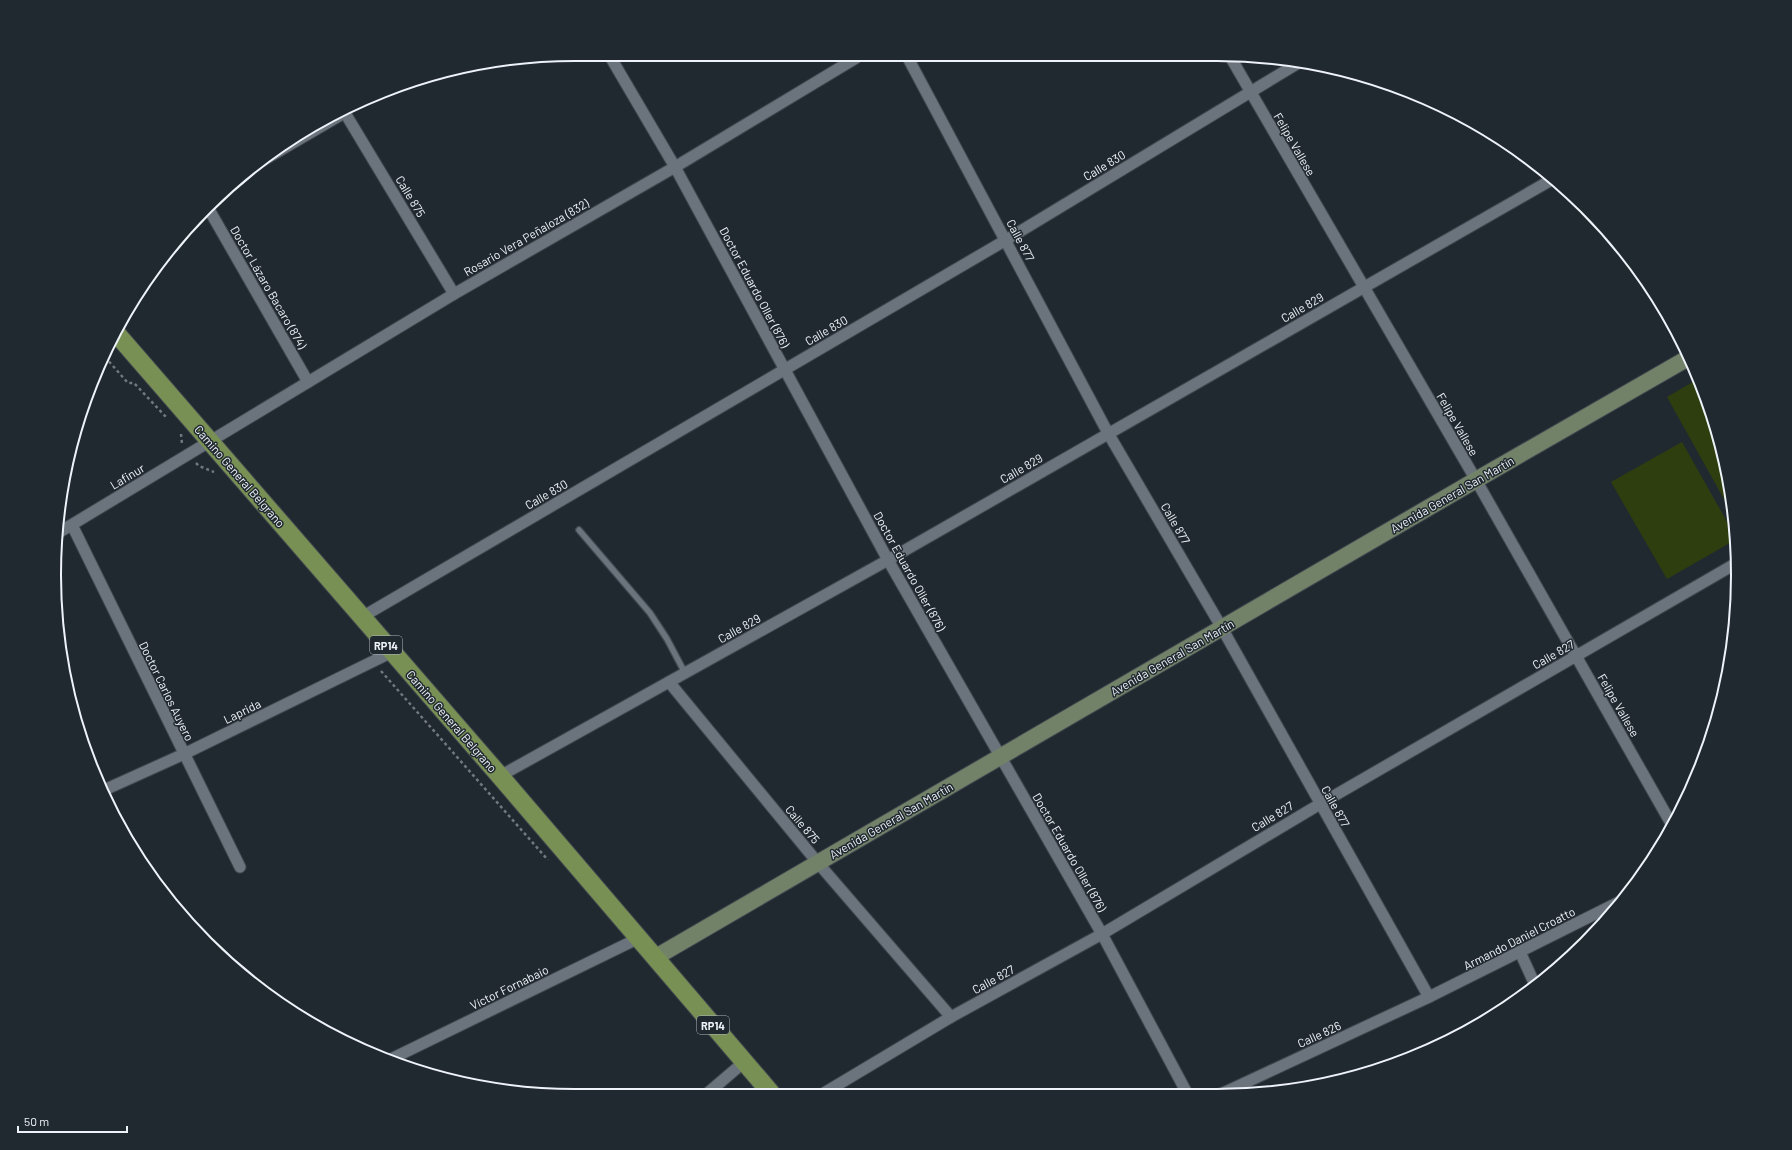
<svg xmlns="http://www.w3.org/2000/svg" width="1792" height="1150" font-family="Barlow,sans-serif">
  <rect width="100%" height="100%" fill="#212930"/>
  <g fill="#2f3e0e">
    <polygon points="1698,379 1710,408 1734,507 1734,517 1667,397"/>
    <polygon points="1682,442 1734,534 1735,540 1667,579 1611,482"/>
  </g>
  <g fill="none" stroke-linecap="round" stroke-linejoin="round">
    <g stroke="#41474e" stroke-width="8">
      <polyline id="service" points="579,530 650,613 667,639 685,673"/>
    </g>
    <g stroke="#41474e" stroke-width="13">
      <g id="minor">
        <polyline points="611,58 675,167 888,560 1102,934 1188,1095"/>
        <polyline points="908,58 1108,433 1222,628 1429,997"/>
        <polyline points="1231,58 1476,480 1672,825"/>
        <polyline points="345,113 454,294"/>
        <polyline points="262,161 339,116"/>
        <polyline points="207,206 308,382"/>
        <polyline points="72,525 240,867"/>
        <polyline points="58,533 454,294 675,167 856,58"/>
        <polyline points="362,617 1006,240 1300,62"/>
        <polyline points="669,682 818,863 951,1017"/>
        <polyline points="500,776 888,560 1553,179"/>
        <polyline points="102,791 184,754 392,652"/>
        <polyline points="1520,952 1536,987"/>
        <polyline points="389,1060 639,938"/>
        <polyline points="709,1092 744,1062"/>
        <polyline points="824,1093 951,1017 1102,934 1320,804 1735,564"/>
        <polyline points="1219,1095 1429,997 1621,901"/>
      </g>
    </g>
    <g stroke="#41474e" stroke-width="18">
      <polyline id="secondary" points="656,957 1476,480 1688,358"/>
    </g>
    <g stroke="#41474e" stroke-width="20">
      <polyline id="primary" points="116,333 500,776 771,1093"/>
    </g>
    <g stroke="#71787e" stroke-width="2.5" stroke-dasharray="3 3" stroke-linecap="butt">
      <polyline points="105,357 128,383 134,383 166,417"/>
      <polyline points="181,434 182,444"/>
      <polyline points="196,463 199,466 214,472"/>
      <polyline points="381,671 548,860"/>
    </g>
    <use href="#service" stroke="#6b747d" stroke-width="5.5"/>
    <use href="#minor" stroke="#6b747d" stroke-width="11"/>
    <use href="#secondary" stroke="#718269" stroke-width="16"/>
    <use href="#primary" stroke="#789054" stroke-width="18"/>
  </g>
  <g text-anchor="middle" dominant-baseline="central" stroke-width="3" stroke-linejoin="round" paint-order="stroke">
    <g fill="#212930" stroke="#b0b6bd" stroke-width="1">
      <rect x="370" y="636" width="32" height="18" rx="3"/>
      <rect x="697" y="1016" width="32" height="18" rx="3"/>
    </g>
    <g font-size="11" font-weight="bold" fill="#eef3f9">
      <text x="386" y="645">RP14</text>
      <text x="713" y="1025">RP14</text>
    </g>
    <g font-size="12" fill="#eef3f9" stroke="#212930">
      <text transform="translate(1295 144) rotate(60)">Felipe Vallese</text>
      <text transform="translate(1104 165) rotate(-31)">Calle 830</text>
      <text transform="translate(411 196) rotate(59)">Calle 875</text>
      <text transform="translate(526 237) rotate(-30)">Rosario Vera Peñaloza (832)</text>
      <text transform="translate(1021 240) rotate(62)">Calle 877</text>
      <text transform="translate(269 287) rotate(60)">Doctor Lázaro Bacaro (874)</text>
      <text transform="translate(755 287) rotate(62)">Doctor Eduardo Oller (876)</text>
      <text transform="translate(1302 307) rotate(-30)">Calle 829</text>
      <text transform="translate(826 330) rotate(-30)">Calle 830</text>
      <text transform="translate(1458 424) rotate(60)">Felipe Vallese</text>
      <text transform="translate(1021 468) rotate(-30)">Calle 829</text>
      <text transform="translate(127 476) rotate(-31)">Lafinur</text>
      <text transform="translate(240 476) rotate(49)">Camino General Belgrano</text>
      <text transform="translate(546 494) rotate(-30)">Calle 830</text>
      <text transform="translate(1452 494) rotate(-30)">Avenida General San Martín</text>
      <text transform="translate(1176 523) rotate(60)">Calle 877</text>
      <text transform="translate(910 571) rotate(61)">Doctor Eduardo Oller (876)</text>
      <text transform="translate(739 628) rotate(-29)">Calle 829</text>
      <text transform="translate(1553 654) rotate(-30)">Calle 827</text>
      <text transform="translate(1172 657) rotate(-30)">Avenida General San Martín</text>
      <text transform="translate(167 691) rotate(64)">Doctor Carlos Auyero</text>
      <text transform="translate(1619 705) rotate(60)">Felipe Vallese</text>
      <text transform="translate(242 711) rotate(-26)">Laprida</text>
      <text transform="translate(452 721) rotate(49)">Camino General Belgrano</text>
      <text transform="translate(1336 806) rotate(61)">Calle 877</text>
      <text transform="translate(1272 816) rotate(-31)">Calle 827</text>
      <text transform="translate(891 820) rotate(-30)">Avenida General San Martín</text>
      <text transform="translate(803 824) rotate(50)">Calle 875</text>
      <text transform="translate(1070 852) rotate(60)">Doctor Eduardo Oller (876)</text>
      <text transform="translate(1519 938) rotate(-27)">Armando Daniel Croatto</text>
      <text transform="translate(993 979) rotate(-29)">Calle 827</text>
      <text transform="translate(509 987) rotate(-26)">Víctor Fornabaio</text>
      <text transform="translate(1319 1034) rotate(-25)">Calle 826</text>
    </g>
  </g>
  <path d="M0 0H1792V1150H0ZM575 61H1217A514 514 0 0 1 1731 575V575A514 514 0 0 1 1217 1089H575A514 514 0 0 1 61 575V575A514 514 0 0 1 575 61Z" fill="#212930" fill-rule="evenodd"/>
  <path fill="none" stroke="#eef3f9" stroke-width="2" d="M575 61H1217A514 514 0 0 1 1731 575V575A514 514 0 0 1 1217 1089H575A514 514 0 0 1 61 575V575A514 514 0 0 1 575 61Z"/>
  <path d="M18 1126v6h109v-6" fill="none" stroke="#eef3f9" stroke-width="2"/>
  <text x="24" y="1126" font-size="12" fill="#eef3f9" stroke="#212930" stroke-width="3" paint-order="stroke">50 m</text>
</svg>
